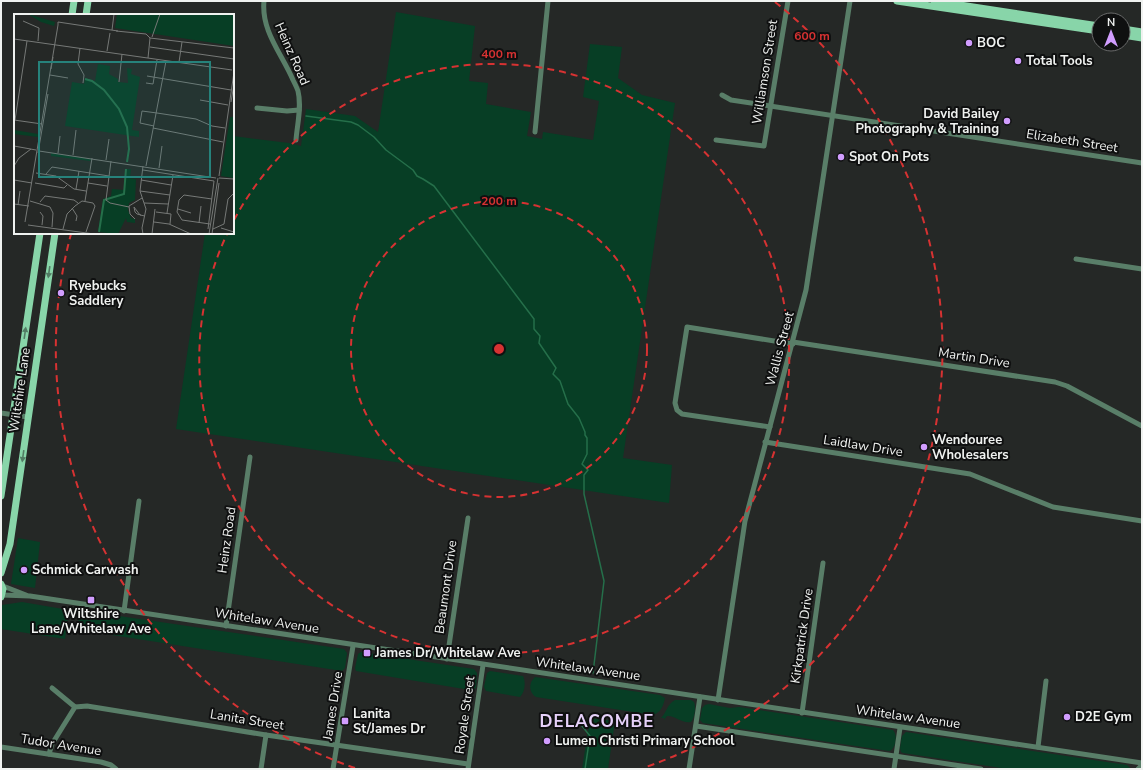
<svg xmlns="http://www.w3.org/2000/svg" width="1143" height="770" font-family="'Nunito Sans',sans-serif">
  <rect width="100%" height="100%" fill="#252826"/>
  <g fill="#073e25">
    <polygon points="396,12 475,26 469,81 488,83 486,104 531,112 527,136 542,139 543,132 593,140 599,101 583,97 590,44 622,47 618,78 642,95 675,103 623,458 672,465 669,503 176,429 205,233 233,233 233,136 289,143 301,146 306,109 355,116 378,132"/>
    <polygon points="18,538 40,542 35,588 11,584"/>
    <polygon points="22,602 69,610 65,639 1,629 2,605"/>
    <polygon points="85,611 344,649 347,653 345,668 342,671 80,630 78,628 79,613"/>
    <polygon points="361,652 474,669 477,673 476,688 470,690 356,671 355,668 358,654"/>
    <path d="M490,671L523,676C526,682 525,692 520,697L486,691L484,687L487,673Z"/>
    <path d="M535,677L660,695L665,698C663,707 661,712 653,715L536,697C529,693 528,683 535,677Z"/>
    <path d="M675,700H691L694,702C696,707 695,717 691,722C682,724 675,715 667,716L664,720V718H661C667,712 667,704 675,700Z"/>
    <path d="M709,704L730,708L739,707L893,730C898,735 896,749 889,751L703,723L700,720L702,708L705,705Z"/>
    <polygon points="590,718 615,721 608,769 582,769"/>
    <polygon points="906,732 1127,765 1131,769 1008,769 903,753 901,752 900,748 902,736"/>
  </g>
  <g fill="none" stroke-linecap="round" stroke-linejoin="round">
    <g stroke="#256f4a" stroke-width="1.5">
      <polyline points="306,116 351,122 358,125 374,137 386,150 413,170 417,176 423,179 434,186 534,319 534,329 540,336 539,343 556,368 553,374 560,381 568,404 579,418 585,432 585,435 587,438 587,454 582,464 588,470 584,475 584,494 604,581 593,673"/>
      <polyline points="584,717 582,726 590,736 585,769"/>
    </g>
    <g stroke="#597e68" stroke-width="5">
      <path d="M264,1C261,31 282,54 293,80C295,84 297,88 298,91C302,107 297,125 296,140"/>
      <polyline points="722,95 731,100 1142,163"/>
      <polyline points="257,108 287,111 299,110"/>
      <polyline points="535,132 548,1"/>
      <polyline points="716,140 764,146 788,1"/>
      <polyline points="1076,259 1142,269"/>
      <polyline points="793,342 1055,382 1067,386 1142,426"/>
      <polyline points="1,413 28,417"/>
      <polyline points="770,427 682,414 677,410 675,403 687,327 793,344"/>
      <polyline points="765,442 970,474 1053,507 1142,521"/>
      <polyline points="3,586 26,595"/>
      <polyline points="2,595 30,596 1142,763"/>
      <polyline points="124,611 139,501"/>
      <polyline points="226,626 250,457"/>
      <polyline points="447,659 468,518"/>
      <polyline points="52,688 75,707"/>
      <polyline points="718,700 745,521 806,290 850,1"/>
      <polyline points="802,713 823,563"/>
      <polyline points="696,726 981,769"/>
      <polyline points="1,747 101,762 111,765 116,769"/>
      <polyline points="1038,747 1046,681"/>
      <polyline points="49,754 52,744 75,707 87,706 266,735 468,764"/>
      <polyline points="261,769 266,735"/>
      <polyline points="333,769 353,646"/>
      <polyline points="468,769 483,665"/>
      <polyline points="689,769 700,697"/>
      <polyline points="894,769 900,728"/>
      <polyline points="1138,769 1142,765"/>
    </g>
    <g stroke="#88d5a9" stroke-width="7">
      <polyline points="897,1 1099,31"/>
      <polyline points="934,1 1099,26"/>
      <polyline points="72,15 74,1"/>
      <polyline points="86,15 88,1"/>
      <polyline points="1123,29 1142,32"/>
      <polyline points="1123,35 1142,38"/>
      <polyline points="1,496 40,233"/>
      <polyline points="1,573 10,544 55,233"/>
      <polyline points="1,584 3,589 1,597"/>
    </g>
  </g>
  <defs><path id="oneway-solid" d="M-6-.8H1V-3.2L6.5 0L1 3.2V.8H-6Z"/></defs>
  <g fill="#527c64">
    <use href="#oneway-solid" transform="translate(49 272) rotate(98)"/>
    <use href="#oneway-solid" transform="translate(25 333) rotate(-82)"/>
    <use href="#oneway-solid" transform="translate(23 456) rotate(98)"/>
  </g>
  <g fill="none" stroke="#d73232" stroke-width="2" stroke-dasharray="7 5">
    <circle cx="499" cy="349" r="148"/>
    <path d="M234 220A295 295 0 1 1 227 234"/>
    <path d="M355 768A443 443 0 0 1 71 234M775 2A443 443 0 0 1 643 768"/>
  </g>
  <g fill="#d19dfe" stroke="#0f1010" stroke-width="1.5">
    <circle cx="969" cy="43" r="4"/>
    <circle cx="1018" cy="61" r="4"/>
    <circle cx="1007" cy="121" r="4"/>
    <circle cx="841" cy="157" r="4"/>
    <circle cx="61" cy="293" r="4"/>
    <circle cx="924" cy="447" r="4"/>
    <circle cx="24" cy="570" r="4"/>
    <rect x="87" y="596" width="8" height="8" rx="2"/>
    <rect x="363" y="649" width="8" height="8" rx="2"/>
    <circle cx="1067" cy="717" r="4"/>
    <rect x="341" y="717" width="8" height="8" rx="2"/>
    <circle cx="547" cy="741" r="4"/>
  </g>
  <g text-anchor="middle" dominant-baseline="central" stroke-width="4" stroke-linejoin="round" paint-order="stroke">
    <g font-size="13" font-weight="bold" fill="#f0f2f0" stroke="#0f1010" text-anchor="start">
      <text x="977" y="43">BOC</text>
      <text x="1026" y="61">Total Tools</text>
      <text x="999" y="114" text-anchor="end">David Bailey<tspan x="999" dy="15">Photography &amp; Training</tspan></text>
      <text x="849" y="157">Spot On Pots</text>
      <text x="69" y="286">Ryebucks<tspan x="69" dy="15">Saddlery</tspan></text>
      <text x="932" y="440">Wendouree<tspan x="932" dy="15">Wholesalers</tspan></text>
      <text x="32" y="570">Schmick Carwash</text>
      <text x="91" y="614" text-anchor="middle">Wiltshire<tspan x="91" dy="15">Lane/Whitelaw Ave</tspan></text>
      <text x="375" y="653">James Dr/Whitelaw Ave</text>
      <text x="353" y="714">Lanita<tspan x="353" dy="15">St/James Dr</tspan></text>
      <text x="1075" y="717">D2E Gym</text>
      <text x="555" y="741">Lumen Christi Primary School</text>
    </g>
    <g font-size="13" fill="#f0f2f0" stroke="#0f1010">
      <text transform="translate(292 54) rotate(66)">Heinz Road</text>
      <text transform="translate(765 72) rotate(-81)">Williamson Street</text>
      <text transform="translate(1072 141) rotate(9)">Elizabeth Street</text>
      <text transform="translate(780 349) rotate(-75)">Wallis Street</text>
      <text transform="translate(974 358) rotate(9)">Martin Drive</text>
      <text transform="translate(20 390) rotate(-82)">Wiltshire Lane</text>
      <text transform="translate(863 446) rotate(9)">Laidlaw Drive</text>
      <text transform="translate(227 540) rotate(-82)">Heinz Road</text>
      <text transform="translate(446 587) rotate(-82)">Beaumont Drive</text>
      <text transform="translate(267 621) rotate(9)">Whitelaw Avenue</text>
      <text transform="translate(802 636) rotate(-82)">Kirkpatrick Drive</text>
      <text transform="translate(588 669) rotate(8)">Whitelaw Avenue</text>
      <text transform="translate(333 706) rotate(-81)">James Drive</text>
      <text transform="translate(465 715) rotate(-82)">Royale Street</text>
      <text transform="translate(908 717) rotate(8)">Whitelaw Avenue</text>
      <text transform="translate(247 720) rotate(9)">Lanita Street</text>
      <text transform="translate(61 745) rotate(9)">Tudor Avenue</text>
    </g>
    <g font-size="17" font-weight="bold" letter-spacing="1" fill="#e6d1fa" stroke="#0f1010">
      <text x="597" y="721">DELACOMBE</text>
    </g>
  </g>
  <g transform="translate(14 14)">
    <rect width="220" height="220" fill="#252826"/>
    <path d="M14,0L41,8L40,12L27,8ZM103,0H220V32L101,14ZM84,50L96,52L95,60L104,65V68L114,69L113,54L118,55L117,60L126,63L118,116L125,117V123L51,112L58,68L70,70L71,64L81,67ZM216,103H220V164L207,162ZM0,116L24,120V123L0,120ZM37,139L77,145L76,147L37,142ZM113,155H117L116,164L122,165L121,186L115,189L114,196L117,204L121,205V209L113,208L112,204L104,220L84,218L89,185L97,182L98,175L110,176Z" fill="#073e25"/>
    <path fill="none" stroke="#256f4a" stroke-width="2" d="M71,65L78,67L90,76L105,95L113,113L115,135L113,148M85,218L90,186L110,180L112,155"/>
    <path fill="none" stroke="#767977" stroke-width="1" d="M9,7L25,14L24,27M44,11V8L104,17M98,16L100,0M102,17L132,20L136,24M138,23L146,0M136,24L220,34M0,25L218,56M136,33L220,45M66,34L64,50L70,61L69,69M93,37L96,19M134,44L136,24M165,48L168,28M37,55L39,43M36,61L54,64M133,62L217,76M105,68L108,40M132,69L139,70L143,46M186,86L214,91M217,88L220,70M143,99L182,105L198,112L211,114M0,106L28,110M1,106L13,27M140,112L126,109L128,97L143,99M139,114L209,128M0,132L22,136M25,137L202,164M24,139L34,80M44,139L46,122M59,141L62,116M92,146L95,125M97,147L92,186L96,189L115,193M0,152L5,144L17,135M132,152L152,47M145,154L148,132M129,156L200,167L194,215M22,159L42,162L60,175L72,177M32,160L38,153L95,162M205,162L220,58M205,164L220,165M0,166L18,169M127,166L157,171M21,169L50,174L53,171M74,169L93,172M62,175L65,157M126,177L156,181M16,187L36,193L39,199L38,213M71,187L78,144M26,188L31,182L60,186L64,189M130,189L154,190M0,190L15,192M4,191L6,177M58,194L63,202L62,207M164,195L177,199M26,198L29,202L28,211M142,198L157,200L156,210M153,199L159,161M127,201L123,200L121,198L120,193L126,201L131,202M121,205L116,200L115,192L128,184M11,208L44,11M140,208L155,210L177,220M185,209L187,192M196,210L168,206L163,198L165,186L170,181L198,185M14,211L80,220M207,214L220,218M49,215L53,200L61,192L68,187L79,189L81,192L72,218M199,215L210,210L214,185L220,179M129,220L128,214L132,195L126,177L129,152M138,220L141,195M195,220L204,164M198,220L205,169"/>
    <path fill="#26827b" fill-opacity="0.15" stroke="#26827b" stroke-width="2" d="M25,48H196V163H25Z"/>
    <rect width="220" height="220" fill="none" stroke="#f0f2f0" stroke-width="2"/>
  </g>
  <circle cx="499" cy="349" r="6" fill="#d73232" stroke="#0f1010" stroke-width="2"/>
  <g font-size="12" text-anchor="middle" font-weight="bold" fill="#d73232" stroke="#0f1010" stroke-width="4" stroke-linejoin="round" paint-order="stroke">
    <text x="812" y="40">600 m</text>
    <text x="499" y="58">400 m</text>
    <text x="499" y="205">200 m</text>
  </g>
  <rect width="1143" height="770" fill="none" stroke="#f0f2f0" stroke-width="4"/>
  <g transform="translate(1111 32)"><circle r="19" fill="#0f1010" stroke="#696a6a"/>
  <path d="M0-3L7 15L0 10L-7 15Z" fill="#d19dfe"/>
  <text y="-6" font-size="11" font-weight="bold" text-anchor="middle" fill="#f0f2f0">N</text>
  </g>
</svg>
